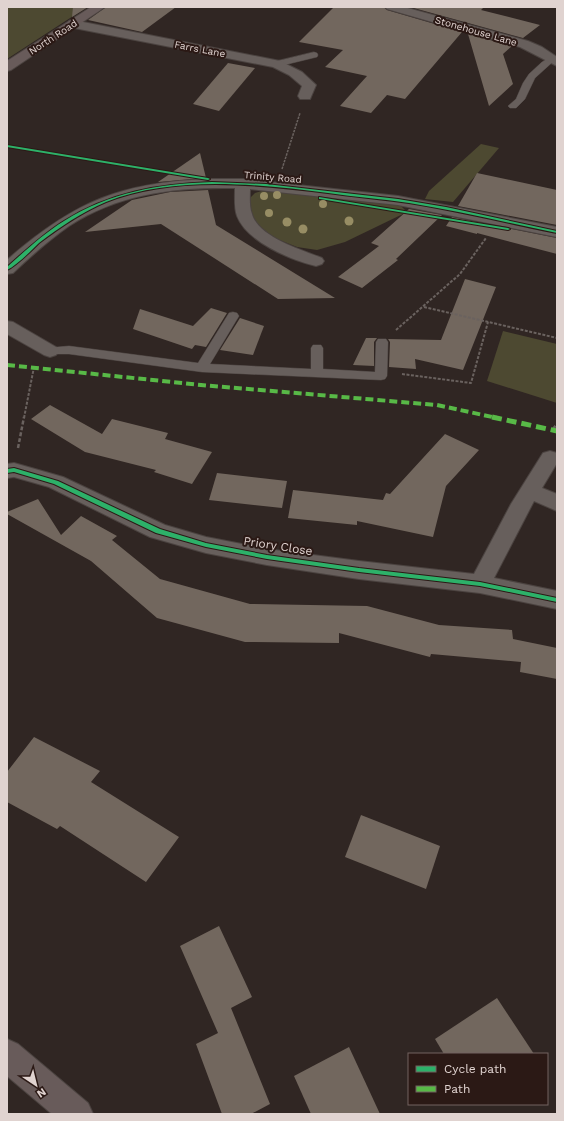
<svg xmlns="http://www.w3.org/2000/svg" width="564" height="1121" font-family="'Work Sans',sans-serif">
  <rect width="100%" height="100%" fill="#302623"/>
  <g fill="#4d4931">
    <polygon points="7,7 87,7 7,59"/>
    <polygon points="481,144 499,148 453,202 425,199 429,191"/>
    <polygon points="265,190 399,204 407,212 345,242 317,250 297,247 272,237 257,228 250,210 250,198 255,193"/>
    <polygon points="503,331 557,344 557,403 487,381"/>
  </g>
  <g fill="#72675e">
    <polygon points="73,7 88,7 72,17"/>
    <polygon points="106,7 176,7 142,32 88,20"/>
    <polygon points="334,7 384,7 387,10 462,32 405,99 387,95 371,113 340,106 367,76 325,67 343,50 299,42"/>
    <polygon points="410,7 484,7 481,10 540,25 523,38"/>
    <polygon points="468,34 512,46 503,54 513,84 489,106"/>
    <polygon points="228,63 255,68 219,111 193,104"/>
    <polygon points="200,153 206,178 158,182"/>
    <polygon points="477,173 557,190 557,225 458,206"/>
    <polygon points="208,190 216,225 335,298 278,299 161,224 85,232 132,200 170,192"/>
    <polygon points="409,209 442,215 396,259 398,260 362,288 338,277 379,246 371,243"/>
    <polygon points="452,217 557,238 557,254 477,233 477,234 446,226"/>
    <polygon points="465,279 496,287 463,370 415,359 416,369 389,367 390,342 388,339 441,340"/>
    <polygon points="211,308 227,313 206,347 195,345 192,349 133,329 140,309 193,326"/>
    <polygon points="240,318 264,326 253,355 220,350"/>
    <polygon points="366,338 377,338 374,342 374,366 353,365"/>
    <polygon points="50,405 102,434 112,419 168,433 165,439 212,452 192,484 154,472 156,470 85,452 31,419"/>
    <polygon points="445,434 479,450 446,486 433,537 357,521 357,525 288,518 293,490 383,500 386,493 390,494"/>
    <polygon points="217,473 287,481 282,508 209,500"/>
    <polygon points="38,499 61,535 81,516 117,536 112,540 160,579 250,604 367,606 439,625 512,630 513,639 557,648 557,679 520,672 521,662 431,654 430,657 339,633 339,643 245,642 157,618 91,561 7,514 7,512"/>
    <polygon points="34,737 100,771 91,782 179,837 146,882 60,826 57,829 7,802 7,772"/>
    <polygon points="361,815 440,846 426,889 345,857"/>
    <polygon points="219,926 252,997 231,1008 270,1104 251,1114 222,1114 196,1044 218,1033 180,946"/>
    <polygon points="497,998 534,1054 444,1054 435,1039"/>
    <polygon points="349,1047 380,1114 311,1114 294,1076"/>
  </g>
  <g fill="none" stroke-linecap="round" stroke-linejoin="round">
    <g stroke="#4b4340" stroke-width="1">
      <g id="lane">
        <polygon points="314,52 317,53 318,55 317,57 276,67 272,64 273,62"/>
        <polygon points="552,56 556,59 535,78 525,99 516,108 510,108 508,106 516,99 523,83 529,74 542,62"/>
        <polygon points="233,312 237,313 239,316 210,364 311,369 311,348 313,345 321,345 323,348 323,369 375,372 376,342 378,339 386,339 388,342 387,376 385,379 381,380 202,372 69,354 46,354 44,351 46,348 69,346 198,363 229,313"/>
      </g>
    </g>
    <g stroke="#4b4340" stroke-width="2">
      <g id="street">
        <polygon points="385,7 404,7 528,41 542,47 557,57 557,66 520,47 387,9"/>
        <polygon points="73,20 280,61 302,72 316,85 310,99 300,99 298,96 302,86 289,75 273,67 69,27 67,24 69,21"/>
        <path d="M212,179H243L398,196L557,227V237L398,205L250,189C250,197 249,206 252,214C258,237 302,250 322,258L324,261L322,264L316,266C291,260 247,242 237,216C234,208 235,197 235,188C177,187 119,193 69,226C49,240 31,256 13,273L7,274V260C75,201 121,182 212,179Z"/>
        <polygon points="7,321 13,322 56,347 59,351 56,355 50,357 44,355 7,334"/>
        <polygon points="550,451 557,453 557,463 542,488 557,494 557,511 534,501 494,578 557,591 557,609 480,593 359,579 267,565 206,553 150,537 49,487 14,477 7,478 7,464 14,463 63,477 165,525 206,537 267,549 359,561 474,574 511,504 543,453"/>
      </g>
    </g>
    <g stroke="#4b4340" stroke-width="2">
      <g id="primary">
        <polygon points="91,7 105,7 11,70 7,71 7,61"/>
        <polygon points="7,1039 18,1044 88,1103 93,1114 52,1114 7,1076"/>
      </g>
    </g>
    <polyline stroke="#6a625f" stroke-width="1.5" stroke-dasharray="2.5 1" stroke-linecap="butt" points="282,169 300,113"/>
    <g stroke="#6a625f" stroke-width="2" stroke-dasharray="3 1.5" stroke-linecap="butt">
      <polyline points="424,307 557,338"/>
      <polyline points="396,330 460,274 486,238"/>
      <polyline points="402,374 471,383 488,322"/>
      <polyline points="24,418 34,367"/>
    </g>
    <g stroke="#6a625f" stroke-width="2.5" stroke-dasharray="4 2" stroke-linecap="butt">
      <polyline points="553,429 557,424"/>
      <polyline points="18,448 24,417"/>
    </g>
    <use href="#lane" fill="#675f5c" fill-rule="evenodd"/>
    <use href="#street" fill="#675f5c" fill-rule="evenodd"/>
    <use href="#primary" fill="#685b5a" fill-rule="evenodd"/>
    <polyline stroke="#58b947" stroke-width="4" stroke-dasharray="8 4" stroke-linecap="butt" points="7,365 201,385 437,405 497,418"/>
    <polyline stroke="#58b947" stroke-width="5" stroke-dasharray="10 5" stroke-linecap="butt" points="492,417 557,431"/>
    <g stroke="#2b1915" stroke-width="2">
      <g id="cycleway">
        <polygon points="7,145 208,178 210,179 208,180 7,147"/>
        <path d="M212,182L266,184L398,199L446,207L557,231V233C508,223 459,211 409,203C382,199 355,197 328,193C257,184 174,175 106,202C82,212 60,227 39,243C31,251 16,266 7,270V267C25,251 43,234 64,221C110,192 158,184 212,182Z"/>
        <polygon points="319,197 508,228 510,229 508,230 320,199 319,199"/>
        <polygon points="14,468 58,481 160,529 206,543 267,555 359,568 480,582 557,598 557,602 480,586 359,572 267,559 206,547 156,533 54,484 14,472 7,473 7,469"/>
      </g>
    </g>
    <use href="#cycleway" fill="#2db169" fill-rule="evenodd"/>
  </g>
  <g fill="#978d64">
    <circle cx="277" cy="195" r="4"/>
    <circle cx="264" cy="196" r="4"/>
    <circle cx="323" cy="204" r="4"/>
    <circle cx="269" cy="213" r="4"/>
    <circle cx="349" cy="221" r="4.5"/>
    <circle cx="287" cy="222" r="4.5"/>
    <circle cx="303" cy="229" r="4.5"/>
  </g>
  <g text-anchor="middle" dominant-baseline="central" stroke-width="4" stroke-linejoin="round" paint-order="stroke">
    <g font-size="10" fill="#e0d3d0" stroke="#2b1915">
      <text transform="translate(476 31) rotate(16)">Stonehouse Lane</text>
      <text transform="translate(53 37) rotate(-33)">North Road</text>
      <text transform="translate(200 49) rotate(11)">Farrs Lane</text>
      <text transform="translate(273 177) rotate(5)">Trinity Road</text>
    </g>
    <g font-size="12" fill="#e0d3d0" stroke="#2b1915">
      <text transform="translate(278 546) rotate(9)">Priory Close</text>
    </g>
  </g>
  <rect width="564" height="1121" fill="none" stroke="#e0d3d0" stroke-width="16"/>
  <rect x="408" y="1053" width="140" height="52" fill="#2b1915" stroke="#736360"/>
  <rect x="416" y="1066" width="20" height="6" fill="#2db169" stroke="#736360"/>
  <text x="444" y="1073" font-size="12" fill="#e0d3d0">Cycle path</text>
  <rect x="416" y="1086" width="20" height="6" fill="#58b947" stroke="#736360"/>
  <text x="444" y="1093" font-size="12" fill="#e0d3d0">Path</text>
  <g transform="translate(36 1085) rotate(145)" stroke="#2b1915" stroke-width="3" paint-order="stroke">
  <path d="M0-3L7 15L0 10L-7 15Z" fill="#e0d3d0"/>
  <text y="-6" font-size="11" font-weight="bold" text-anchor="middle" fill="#e0d3d0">N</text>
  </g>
</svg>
